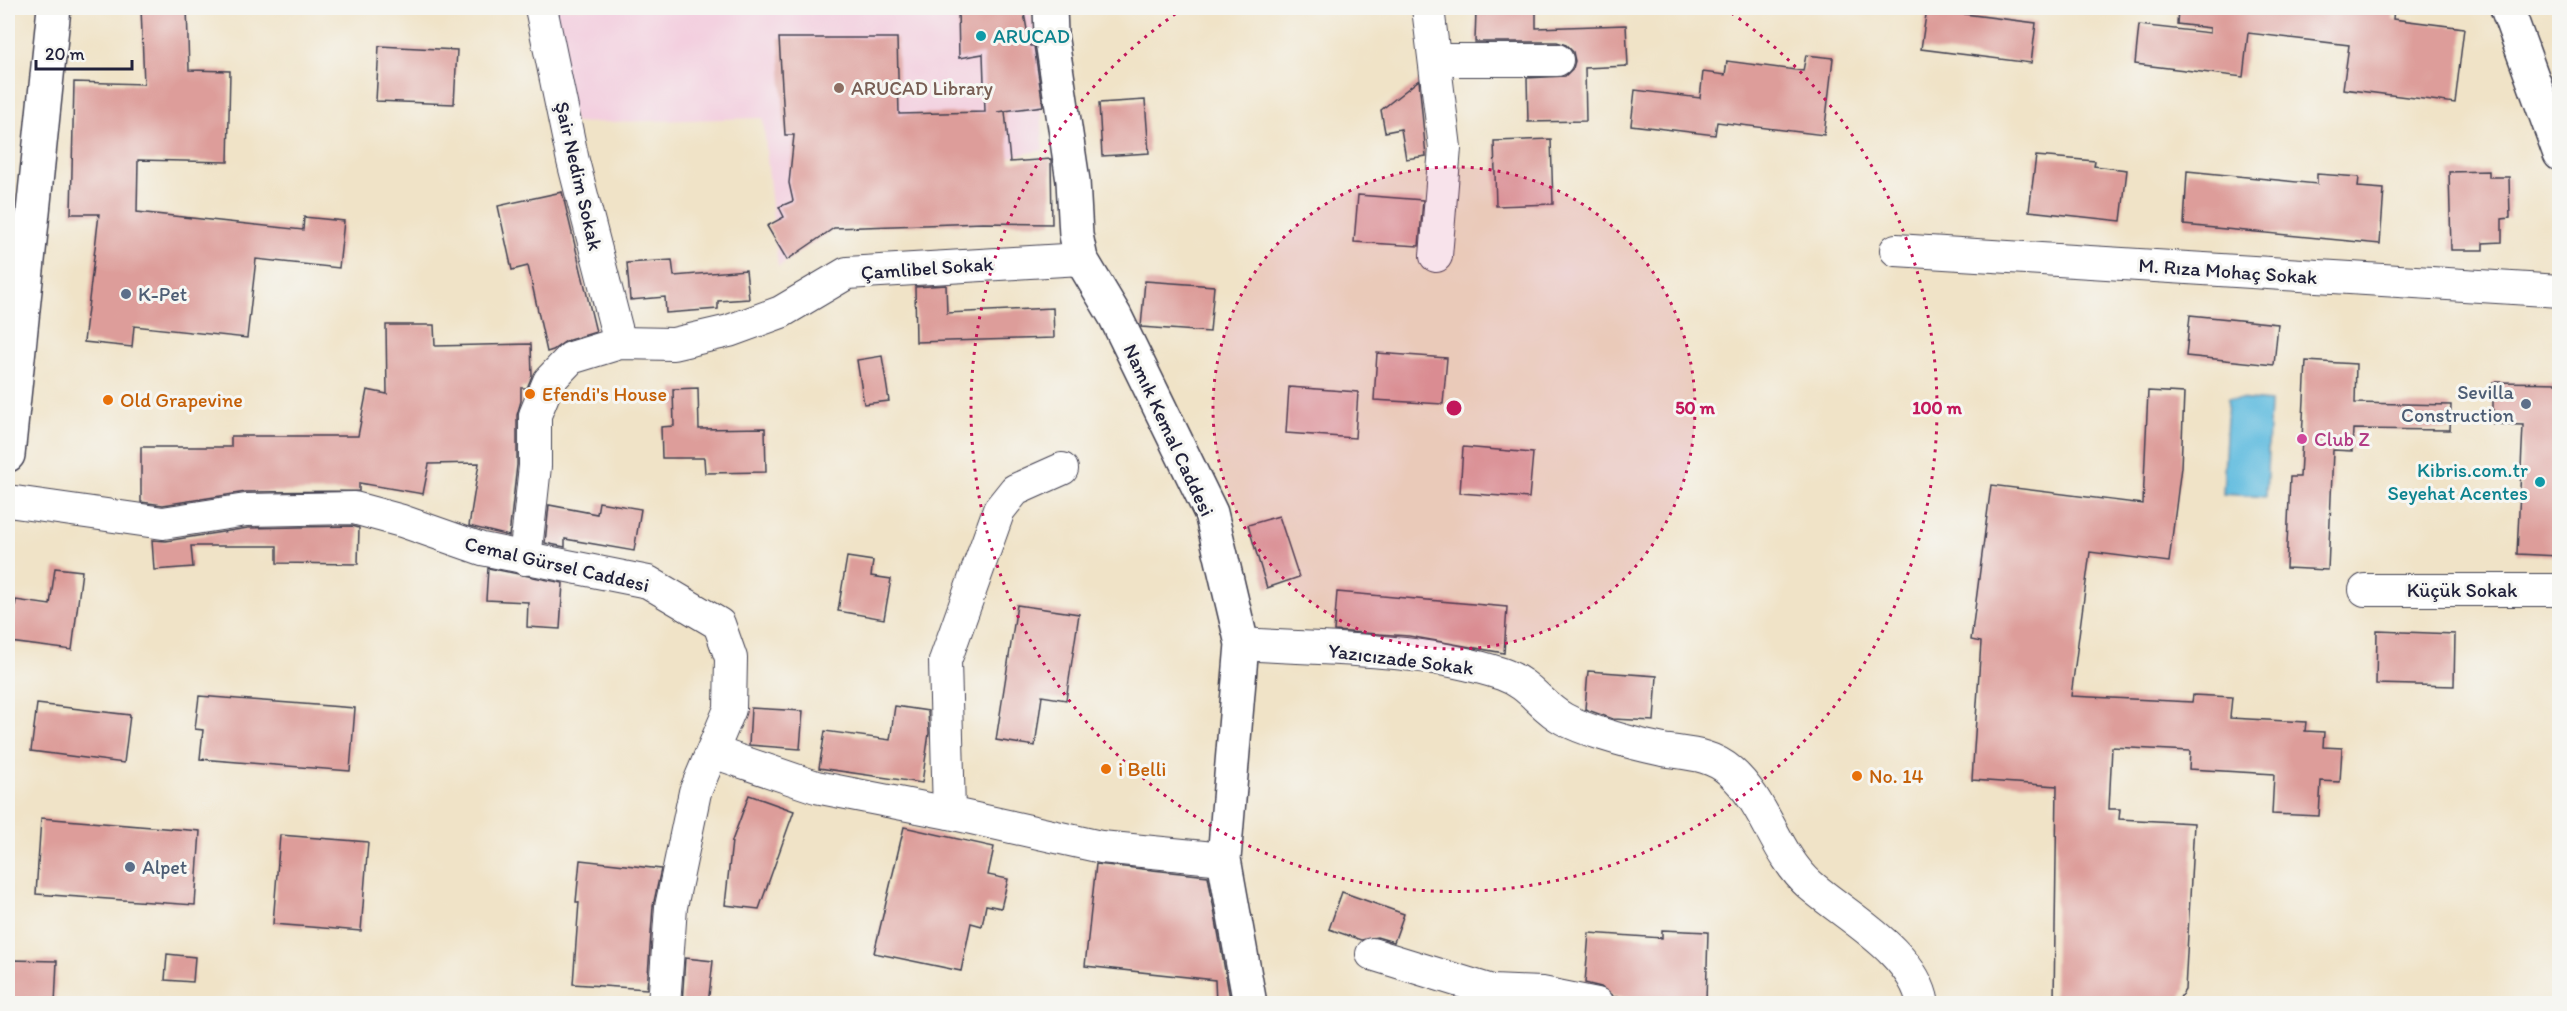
<svg xmlns="http://www.w3.org/2000/svg" width="2567" height="1011" font-family="Itim,sans-serif">
  <rect width="100%" height="100%" fill="#f6f6f2"/>
  <filter id="ink" filterUnits="userSpaceOnUse"><feTurbulence type="fractalNoise" baseFrequency=".0167" numOctaves="2"/><feDisplacementMap in="SourceGraphic" scale="12" xChannelSelector="R" yChannelSelector="G"/><feConvolveMatrix kernelMatrix="1 2 1 2 8 2 1 2 1" color-interpolation-filters="sRGB"/></filter>
  <filter id="wash" filterUnits="userSpaceOnUse"><feTurbulence type="fractalNoise" baseFrequency=".008" numOctaves="4" result="noise"/><feDisplacementMap in="SourceGraphic" scale="24" xChannelSelector="R" yChannelSelector="G"/><feGaussianBlur stdDeviation="1.35" result="paint"/><feColorMatrix in="noise" values="0 0 0 0 0 0 0 0 0 0 0 0 0 0 0 0 0 1.4 0 .05"/><feComposite in="paint" operator="in"/></filter>
  <g filter="url(#wash)">
    <rect width="100%" height="100%" fill="#f0e3c7"/>
    <polygon fill="#f3cfdf" points="541,8 1029,8 1040,45 1043,150 985,163 983,224 845,221 778,267 763,118 575,123"/>
    <polygon fill="#61bcdf" stroke="#426f8d" stroke-width="1.5" points="2228,398 2270,402 2266,497 2223,494"/>
    <g id="blocks">
      <g fill="#dd9d9a">
        <polygon points="141,8 187,8 189,70 230,71 228,162 138,160 137,212 303,230 304,217 344,221 339,268 256,259 247,338 134,326 132,347 84,342 99,214 71,214 74,82 144,84"/>
        <polygon points="958,8 1023,8 1030,46 1034,46 1043,106 997,112 1005,111 1010,162 1051,159 1052,224 983,223 834,228 787,260 767,226 784,217 779,207 793,201 789,183 794,135 785,135 779,38 897,38 899,114 985,112 983,54 959,58"/>
        <polygon points="1927,8 1966,8 1965,14 2036,23 2031,63 1921,49"/>
        <polygon points="2178,8 2394,8 2393,19 2464,28 2455,103 2343,89 2349,45 2248,33 2243,77 2135,64 2139,25 2210,33 2210,28 2177,24"/>
        <polygon points="1476,10 1536,12 1536,28 1626,25 1628,66 1585,68 1586,121 1528,122 1527,78 1565,76 1573,68 1575,61 1573,52 1566,45 1557,42 1475,42"/>
        <polygon points="379,46 457,50 454,104 376,101"/>
        <polygon points="1806,55 1833,58 1824,135 1717,122 1715,135 1631,125 1635,90 1700,98 1703,72 1725,75 1727,61 1803,71"/>
        <polygon points="1419,80 1426,156 1406,159 1401,129 1385,132 1381,110"/>
        <polygon points="1145,100 1149,153 1102,156 1099,103"/>
        <polygon points="1551,139 1553,204 1496,206 1494,141"/>
        <polygon points="2036,156 2095,161 2094,166 2127,170 2121,221 2029,211"/>
        <polygon points="2187,171 2317,184 2317,174 2359,177 2358,187 2384,189 2380,244 2184,225"/>
        <polygon points="2489,171 2489,177 2509,177 2510,218 2502,219 2502,242 2483,243 2483,250 2451,250 2449,172"/>
        <polygon points="562,192 596,332 566,341 553,350 547,352 528,266 512,270 498,206"/>
        <polygon points="1358,195 1423,200 1419,246 1354,242"/>
        <polygon points="672,260 674,276 746,270 749,299 718,301 718,309 666,313 665,297 630,300 627,263"/>
        <polygon points="1145,281 1214,286 1210,332 1141,327"/>
        <polygon points="946,285 947,313 1053,308 1054,338 916,342 915,287"/>
        <polygon points="2190,315 2278,324 2274,365 2186,356"/>
        <polygon points="386,325 434,325 435,346 531,344 532,376 527,388 521,388 521,401 517,415 517,465 509,536 469,526 479,463 429,464 423,494 359,483 359,491 246,492 163,505 141,502 141,447 231,447 231,436 358,436 367,390 387,394"/>
        <polygon points="1377,353 1447,358 1443,404 1374,400"/>
        <polygon points="882,356 889,401 864,404 857,360"/>
        <polygon points="2306,361 2356,364 2355,403 2451,405 2450,430 2353,429 2352,451 2333,450 2328,570 2286,568 2290,477 2300,477"/>
        <polygon points="2493,382 2559,383 2559,556 2517,554 2523,425 2493,424"/>
        <polygon points="1289,387 1358,392 1355,438 1286,433"/>
        <polygon points="698,388 699,429 765,428 766,472 705,473 704,458 662,458 661,427 674,426 673,389"/>
        <polygon points="2148,391 2184,393 2181,467 2169,562 2090,552 2071,696 2192,702 2193,695 2232,697 2230,718 2306,722 2305,731 2324,732 2323,747 2342,748 2340,782 2321,781 2319,816 2272,814 2274,774 2189,769 2190,751 2112,747 2109,809 2120,809 2119,819 2194,823 2185,990 2176,1004 2096,1004 2054,1000 2057,786 1972,780 1981,642 1971,640 1991,485 2143,504"/>
        <polygon points="1463,447 1533,453 1529,498 1460,493"/>
        <polygon points="599,502 641,509 634,551 565,539 565,547 545,543 549,505 597,514"/>
        <polygon points="1279,516 1299,577 1267,588 1248,525"/>
        <polygon points="352,526 359,528 358,564 277,563 277,546 191,546 193,567 154,570 152,540 166,541 248,528"/>
        <polygon points="847,557 873,561 871,576 891,579 884,619 838,611"/>
        <polygon points="55,568 82,571 72,650 10,642 16,600 50,605"/>
        <polygon points="488,568 563,583 560,629 527,627 528,602 486,600"/>
        <polygon points="1337,592 1507,607 1504,653 1409,636 1334,631"/>
        <polygon points="1017,605 1079,614 1066,700 1042,696 1035,746 996,740"/>
        <polygon points="2377,631 2455,634 2454,686 2376,684"/>
        <polygon points="1588,671 1657,676 1654,721 1613,719 1585,709"/>
        <polygon points="199,696 355,708 350,771 200,759 203,730 195,729"/>
        <polygon points="37,704 130,715 124,763 31,751"/>
        <polygon points="895,706 928,711 929,733 922,783 819,768 825,731 890,740"/>
        <polygon points="751,708 803,711 800,749 749,745"/>
        <polygon points="749,795 794,811 759,909 725,905 732,841"/>
        <polygon points="41,818 200,831 195,905 36,894"/>
        <polygon points="904,827 994,847 988,875 1008,879 1001,908 986,905 982,926 971,923 961,971 874,953"/>
        <polygon points="280,835 368,842 361,931 273,924"/>
        <polygon points="580,860 661,869 653,906 647,989 573,984 579,902 576,902"/>
        <polygon points="1096,864 1208,876 1231,1004 1216,1004 1215,980 1085,966"/>
        <polygon points="1342,892 1404,914 1394,942 1377,937 1361,940 1329,929"/>
        <polygon points="1662,930 1708,932 1706,1001 1614,997 1601,987 1585,983 1589,933 1662,938"/>
        <polygon points="167,954 195,957 193,982 165,980"/>
        <polygon points="685,958 713,961 708,1004 682,1004"/>
        <polygon points="8,960 57,961 55,1004 8,1004"/>
      </g>
    </g>
  </g>
  <g filter="url(#ink)">
    <use href="#blocks" fill-opacity="0" stroke="#413f50" stroke-width="1.5"/>
    <g fill="none" stroke-linecap="round" stroke-linejoin="round">
      <g stroke="#413f50" stroke-width="34">
        <g id="minor">
          <polyline points="541,8 573,161 620,343"/>
          <polyline points="1428,8 1445,148 1436,256"/>
          <polyline points="1436,60 1557,60"/>
          <polyline points="1896,250 2560,291"/>
          <polyline points="8,501 163,523 246,510 354,508 402,521 482,549 648,582 719,624 731,658 730,709 695,792 671,907 664,1004"/>
          <polyline points="525,559 535,466 535,415 549,381 571,358 620,343 673,344 729,331 781,312 847,273 1081,259"/>
          <polyline points="2365,590 2560,590"/>
          <path d="M1242,644C1327,650 1421,647 1502,674C1531,684 1541,707 1564,719C1575,725 1589,730 1602,734C1621,740 1643,746 1663,750C1687,754 1711,754 1730,771C1766,802 1775,854 1810,885C1848,918 1914,952 1923,1004"/>
          <polyline points="713,752 816,787 949,813 1101,847 1224,859"/>
          <polyline points="949,813 945,661 999,510 1015,490 1062,469"/>
          <polyline points="1372,954 1492,991 1542,993 1597,1004"/>
        </g>
      </g>
      <g stroke="#413f50" stroke-width="36">
        <polyline id="tertiary" points="1050,8 1051,34 1073,181 1076,235 1081,259 1115,316 1211,513 1242,644 1224,859 1250,1004"/>
      </g>
      <g stroke="#413f50" stroke-width="36">
        <g id="secondary">
          <polyline points="2507,8 2560,154"/>
          <polyline points="8,455 54,8"/>
        </g>
      </g>
      <use href="#minor" stroke="#fff" stroke-width="32"/>
      <use href="#tertiary" stroke="#fff" stroke-width="33"/>
      <use href="#secondary" stroke="#fff" stroke-width="33"/>
    </g>
  </g>
  <circle cx="1454" cy="408" r="241" fill="#c2185b" fill-opacity=".12"/>
  <g fill="none" stroke="#c2185b" stroke-width="3" stroke-dasharray="3 6">
    <circle cx="1454" cy="408" r="241"/>
    <path d="M1724 8A483 483 0 1 1 1184 8"/>
  </g>
  <g fill="#0f9aa8" stroke="#f6f6f2" stroke-width="2">
    <circle cx="981" cy="36" r="6"/>
    <circle cx="2540" cy="482" r="6"/>
  </g>
  <circle fill="#8d6e63" stroke="#f6f6f2" stroke-width="2" cx="839" cy="88" r="6"/>
  <g fill="#5c6f8a" stroke="#f6f6f2" stroke-width="2">
    <circle cx="126" cy="294" r="6"/>
    <circle cx="2526" cy="404" r="6"/>
    <circle cx="130" cy="867" r="6"/>
  </g>
  <g fill="#e8710a" stroke="#f6f6f2" stroke-width="2">
    <circle cx="530" cy="394" r="6"/>
    <circle cx="108" cy="400" r="6"/>
    <circle cx="1106" cy="769" r="6"/>
    <circle cx="1857" cy="776" r="6"/>
  </g>
  <circle fill="#d1479c" stroke="#f6f6f2" stroke-width="2" cx="2302" cy="439" r="6"/>
  <g text-anchor="middle" dominant-baseline="central" stroke-width="6" stroke-linejoin="round" paint-order="stroke">
    <g font-size="20" fill="#0d838f" stroke="#f6f6f2" text-anchor="start">
      <text x="993" y="36">ARUCAD</text>
      <text x="2528" y="470" text-anchor="end">Kibris.com.tr<tspan x="2528" dy="23">Seyehat Acentes</tspan></text>
    </g>
    <g font-size="20" fill="#785e54" stroke="#f6f6f2" text-anchor="start">
      <text x="851" y="88">ARUCAD Library</text>
    </g>
    <g font-size="20" fill="#22223b" stroke="#f6f6f2">
      <text transform="translate(579 176) rotate(77)">Şair Nedim Sokak</text>
      <text transform="translate(927 268) rotate(-4)">Çamlibel Sokak</text>
      <text transform="translate(2228 271) rotate(4)">M. Rıza Mohaç Sokak</text>
      <text transform="translate(1169 430) rotate(65)">Namık Kemal Caddesi</text>
      <text transform="translate(557 564) rotate(13)">Cemal Gürsel Caddesi</text>
      <text x="2462" y="590">Küçük Sokak</text>
      <text transform="translate(1401 659) rotate(7)">Yazıcızade Sokak</text>
    </g>
    <g font-size="20" fill="#4e5e75" stroke="#f6f6f2" text-anchor="start">
      <text x="138" y="294">K-Pet</text>
      <text x="2514" y="392" text-anchor="end">Sevilla<tspan x="2514" dy="23">Construction</tspan></text>
      <text x="142" y="867">Alpet</text>
    </g>
    <g font-size="20" fill="#c56008" stroke="#f6f6f2" text-anchor="start">
      <text x="542" y="394">Efendi's House</text>
      <text x="120" y="400">Old Grapevine</text>
      <text x="1118" y="769">i Belli</text>
      <text x="1869" y="776">No. 14</text>
    </g>
    <g font-size="20" fill="#b23c85" stroke="#f6f6f2" text-anchor="start">
      <text x="2314" y="439">Club Z</text>
    </g>
  </g>
  <circle cx="1454" cy="408" r="9" fill="#c2185b" stroke="#f6f6f2" stroke-width="3"/>
  <g font-size="18" text-anchor="middle" font-weight="bold" fill="#c2185b" stroke="#f6f6f2" stroke-width="6" stroke-linejoin="round" paint-order="stroke">
    <text x="1695" y="414">50 m</text>
    <text x="1937" y="414">100 m</text>
  </g>
  <rect width="2567" height="1011" fill="none" stroke="#f6f6f2" stroke-width="30"/>
  <path d="M36 60v9h96v-9" fill="none" stroke="#22223b" stroke-width="3"/>
  <text x="45" y="60" font-size="18" fill="#22223b" stroke="#f6f6f2" stroke-width="4.5" paint-order="stroke">20 m</text>
</svg>
